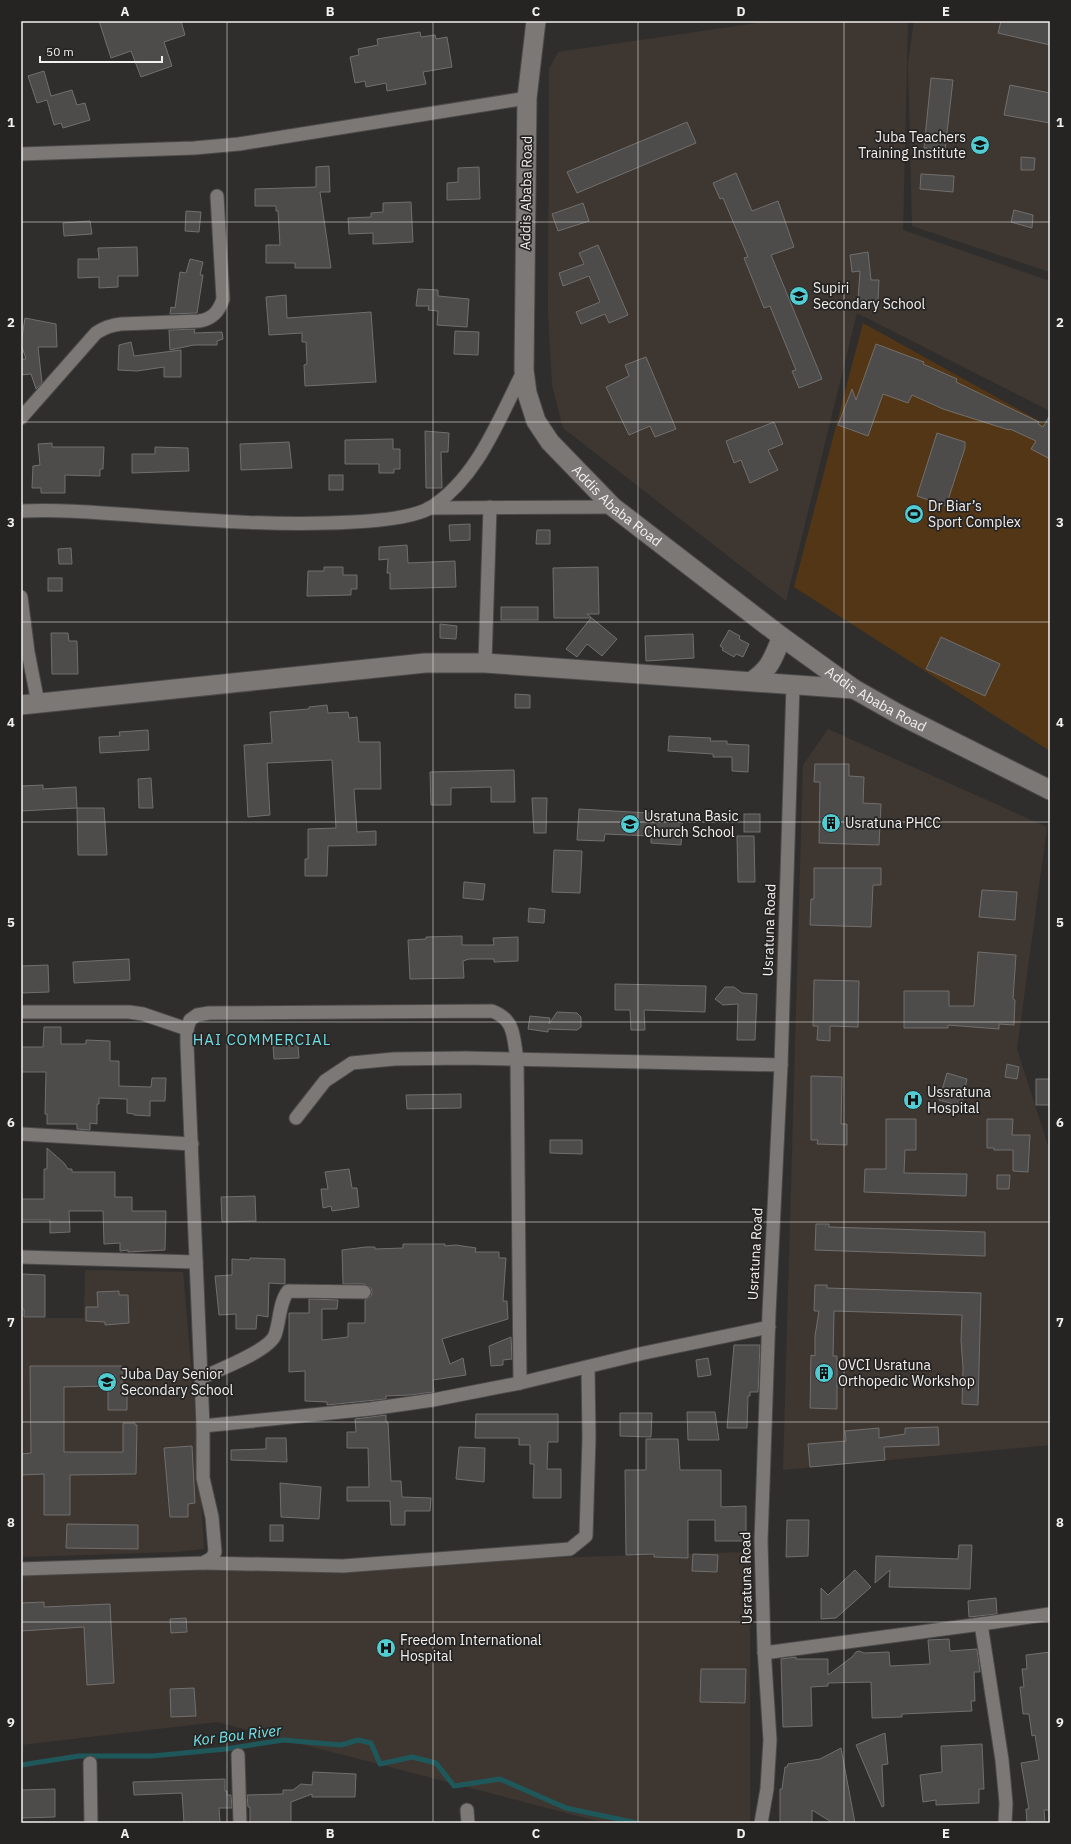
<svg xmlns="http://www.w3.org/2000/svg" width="1071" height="1844" font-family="'IBM Plex Sans',sans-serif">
  <rect width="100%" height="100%" fill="#302e2c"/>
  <g fill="#3e3731">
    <polygon points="770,21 908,21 903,230 1050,281 1050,411 857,313 786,601 563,428 552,385 548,313 549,69 558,52"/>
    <polygon points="914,21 1050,21 1050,272 912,226 908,63"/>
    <polygon points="828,729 1047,827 1017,1049 1050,1152 1050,1445 783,1470 803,765"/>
    <polygon points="85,1270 183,1272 198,1445 204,1549 175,1552 21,1557 21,1318 84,1318"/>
    <polygon points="750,1552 750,1823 605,1823 217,1722 21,1745 21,1573"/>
  </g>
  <polygon fill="#533615" points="863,323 1050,427 1050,751 794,587"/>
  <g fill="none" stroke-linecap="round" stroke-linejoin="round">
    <polyline stroke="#1f585b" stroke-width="5" points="21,1765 79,1756 152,1756 226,1749 283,1740 341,1745 358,1740 371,1743 380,1764 412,1757 436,1763 454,1786 500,1779 566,1808 637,1823"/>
  </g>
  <g fill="#4e4c4b" stroke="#716f6d">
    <polygon points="99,21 181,21 185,35 164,42 172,66 141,77 131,51 111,58"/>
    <polygon points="1001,21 1050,21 1050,45 998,33"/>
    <polygon points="420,32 421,37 435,35 436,39 447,37 452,67 423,72 426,84 387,91 386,83 366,87 365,81 355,83 350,57 359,55 358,49 378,45 377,39"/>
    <polygon points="44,71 51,96 72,90 77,105 85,103 90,120 63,128 61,123 54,125 47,100 37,103 28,76"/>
    <polygon points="931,78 953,80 945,150 924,148"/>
    <polygon points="1010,85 1050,93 1050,123 1004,115"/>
    <polygon points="687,122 696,143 577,193 567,172"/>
    <polygon points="1021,157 1035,158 1034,170 1021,170"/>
    <polygon points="329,166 330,192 320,192 331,268 295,268 295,263 266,263 266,245 280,245 278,211 276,211 276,206 255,206 255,189 316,187 316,167"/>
    <polygon points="479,167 480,199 447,200 447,183 458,182 458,168"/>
    <polygon points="736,173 752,211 778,201 794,247 771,255 822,379 799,388 792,371 796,370 770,306 764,308 744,258 748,257 723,198 720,199 713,183"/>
    <polygon points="921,174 954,176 953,192 920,189"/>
    <polygon points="411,202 413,242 373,244 373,233 349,234 348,218 371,217 371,213 383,212 383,203"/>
    <polygon points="583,203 589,221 558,231 552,214"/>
    <polygon points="1014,210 1033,215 1032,228 1011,222"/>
    <polygon points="186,211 201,212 199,232 185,231"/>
    <polygon points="90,221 92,234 64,236 63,223"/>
    <polygon points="598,245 628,315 609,323 605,314 581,324 576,312 600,302 589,276 563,286 559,273 584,264 579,253"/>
    <polygon points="137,247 138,276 118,276 118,287 99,288 99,277 78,278 78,259 99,259 98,248"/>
    <polygon points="868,252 871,280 879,280 878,300 858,300 860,271 852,272 850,255"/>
    <polygon points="190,259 203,262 200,275 203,275 197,313 170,314 171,307 175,308 180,272 186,273"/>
    <polygon points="418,289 438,290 438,296 469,299 467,327 437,325 438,311 428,310 429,306 416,306"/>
    <polygon points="286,295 287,318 371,312 376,382 305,386 304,365 307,364 306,342 302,342 302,333 269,335 266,297"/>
    <polygon points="25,318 56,324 57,347 38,347 42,383 36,389 31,374 21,375 21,359 26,359 21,344"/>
    <polygon points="195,329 194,333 222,332 223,339 217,341 217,345 194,345 170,350 169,330"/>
    <polygon points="455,331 479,332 478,355 454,354"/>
    <polygon points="131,342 134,356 181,350 181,377 164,377 164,367 137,371 118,370 119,345"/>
    <polygon points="876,344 924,362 923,364 957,379 956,382 1039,422 1038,424 1043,427 1050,415 1050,459 1031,449 1036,441 1010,429 1009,430 943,409 912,395 908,403 883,394 868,436 838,425 852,389 856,400"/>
    <polygon points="646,357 676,429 655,437 650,426 629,435 606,387 629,376 625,365"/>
    <polygon points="774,422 783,444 768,450 778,470 750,483 741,460 734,463 726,441"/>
    <polygon points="425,431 449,433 448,452 441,452 442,488 426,488"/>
    <polygon points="937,433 965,442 965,448 946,506 917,496"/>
    <polygon points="393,439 393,449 400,449 400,469 394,469 394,473 379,473 379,464 345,464 345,440"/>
    <polygon points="289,442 292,468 241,470 240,444"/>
    <polygon points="52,443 52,447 104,447 103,469 100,469 100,476 65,475 65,493 41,493 41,488 32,488 33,466 40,465 38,444"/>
    <polygon points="155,447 188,448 189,471 132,473 132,454 155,454"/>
    <rect x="329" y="475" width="14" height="15"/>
    <polygon points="470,524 470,540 450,541 449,525"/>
    <polygon points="537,530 550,530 550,544 536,544"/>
    <polygon points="407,545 408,563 455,561 456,587 390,589 390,573 387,573 388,559 379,560 379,547"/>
    <polygon points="71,548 72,564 59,564 58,549"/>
    <polygon points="324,567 343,567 343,575 357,575 357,589 351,589 351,595 307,596 308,571 324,571"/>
    <polygon points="598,567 599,614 587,614 617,639 602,656 587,644 577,657 566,649 591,618 554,618 553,568"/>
    <rect x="48" y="578" width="14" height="13"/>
    <rect x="501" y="607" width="37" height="13"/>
    <polygon points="440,624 457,626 456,639 440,638"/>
    <polygon points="729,630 740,636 739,639 749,644 743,657 736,654 734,657 722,650 723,648 720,646"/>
    <polygon points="51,633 68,633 69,641 77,641 78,674 52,674"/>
    <polygon points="693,634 694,658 646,661 645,636"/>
    <polygon points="941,637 1000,664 985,696 926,669"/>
    <polygon points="515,694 530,695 530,708 515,708"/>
    <polygon points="327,705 328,713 348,712 349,718 357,717 359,742 380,742 381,789 354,789 357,832 376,831 376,845 328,846 327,876 305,876 305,859 308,859 308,829 336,828 332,760 267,763 270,815 248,817 244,745 272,743 270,712 309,709 309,707"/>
    <polygon points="148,730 149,750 100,753 99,737 120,736 119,732"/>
    <polygon points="669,736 711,738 710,741 727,741 727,744 749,745 748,772 732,771 732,757 713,757 713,754 668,751"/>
    <polygon points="815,764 849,764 849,776 864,777 863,803 881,804 879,845 819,843 820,782 814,782"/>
    <polygon points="514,770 515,802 491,802 491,787 451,788 451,805 431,805 430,772"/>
    <polygon points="151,778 153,808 139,808 138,779"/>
    <polygon points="43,785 43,789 76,787 77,808 21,811 21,786"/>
    <polygon points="532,798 547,798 546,833 534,833"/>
    <polygon points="77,808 104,808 107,855 78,855"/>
    <polygon points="579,809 683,815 681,845 651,843 651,836 605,834 604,841 577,840"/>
    <rect x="744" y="814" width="16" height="18"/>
    <polygon points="737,836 754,836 755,882 738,882"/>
    <polygon points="554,850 582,851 580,893 552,892"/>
    <polygon points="814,868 881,868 881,885 873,885 871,927 810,925 811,899 814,899"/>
    <polygon points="464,882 485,884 483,900 463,898"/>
    <polygon points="982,890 1017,892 1015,920 979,917"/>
    <polygon points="529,908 545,910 544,923 528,922"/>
    <polygon points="462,936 462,945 494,945 493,938 518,937 518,961 494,962 494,959 469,959 463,961 464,978 410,979 408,940 426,939 426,937"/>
    <polygon points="978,952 1016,955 1013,999 1015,1000 1014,1025 999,1024 999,1029 948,1025 948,1028 904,1028 904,991 949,991 949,1006 974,1006"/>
    <polygon points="129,959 130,980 74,983 73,962"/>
    <polygon points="48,965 49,992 21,993 21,966"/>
    <polygon points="814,980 859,981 858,1027 830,1026 830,1041 817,1040 818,1026 813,1026"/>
    <polygon points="615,984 706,986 705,1012 644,1010 645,1030 631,1030 630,1010 615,1010"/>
    <polygon points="725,987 734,987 742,993 757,994 755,1040 737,1040 738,1004 723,1005 715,999"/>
    <polygon points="557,1012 577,1013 581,1017 581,1027 577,1030 548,1029 548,1032 528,1029 530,1016 550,1018 549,1024"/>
    <polygon points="44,1027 61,1027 61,1044 86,1044 86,1040 110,1041 110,1061 119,1061 119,1086 151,1087 152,1078 166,1078 165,1101 150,1101 150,1116 134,1115 134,1114 127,1113 127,1099 99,1098 99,1104 97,1104 97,1124 90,1123 90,1130 77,1129 77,1124 47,1124 47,1114 45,1114 46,1072 21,1072 21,1047 43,1047"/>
    <polygon points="298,1045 299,1058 274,1059 273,1046"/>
    <polygon points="1007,1064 1019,1067 1017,1079 1005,1077"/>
    <polygon points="947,1073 967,1079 961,1106 939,1100"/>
    <polygon points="811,1076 842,1077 841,1124 847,1124 847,1145 817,1144 818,1140 811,1140"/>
    <rect x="1036" y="1079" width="14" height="26"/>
    <polygon points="461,1094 461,1108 407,1109 406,1095"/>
    <polygon points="886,1119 916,1119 916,1150 905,1150 904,1173 967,1174 966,1196 864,1192 865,1169 886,1169"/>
    <polygon points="987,1119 1013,1119 1012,1135 1030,1135 1028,1172 1013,1171 1013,1150 994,1150 994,1148 987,1148"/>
    <polygon points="550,1140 582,1140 582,1154 550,1153"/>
    <polygon points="47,1148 64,1163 68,1169 72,1169 72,1172 115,1172 115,1197 132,1197 132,1211 166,1211 165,1250 128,1252 128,1250 120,1251 120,1243 104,1244 103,1211 69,1211 70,1232 50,1233 50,1220 21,1220 21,1199 44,1199 44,1169 47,1169"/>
    <polygon points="349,1169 352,1188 357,1188 359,1207 332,1211 331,1206 323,1208 321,1189 328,1189 325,1172"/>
    <polygon points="997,1175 1010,1175 1009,1189 997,1189"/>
    <polygon points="255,1196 256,1221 222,1222 221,1197"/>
    <polygon points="816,1224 829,1224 829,1227 985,1232 985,1256 815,1250"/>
    <polygon points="403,1244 445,1244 445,1246 456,1245 476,1248 475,1252 499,1252 499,1258 506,1258 503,1301 507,1301 508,1319 442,1339 450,1364 463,1358 466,1375 433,1380 434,1392 410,1395 386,1396 386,1399 327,1405 327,1402 305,1401 305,1371 289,1372 289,1313 309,1313 309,1299 338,1300 337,1309 322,1309 322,1340 348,1337 348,1323 365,1323 365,1300 371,1296 372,1292 371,1288 364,1284 343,1284 342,1250 366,1247 375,1247 375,1249 403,1248"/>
    <polygon points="250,1258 285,1259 285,1284 269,1283 268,1317 257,1315 256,1329 236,1329 236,1314 219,1315 215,1276 232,1275 232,1259 250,1260"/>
    <polygon points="21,1274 45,1275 45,1317 24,1317 24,1309 21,1309"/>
    <polygon points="815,1285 827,1285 827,1288 981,1293 978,1405 962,1404 963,1368 961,1340 962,1315 834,1311 833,1356 837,1356 837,1409 810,1408 811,1355 815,1356 815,1336 819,1311 814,1311"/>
    <polygon points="119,1291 119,1295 128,1295 129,1323 105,1325 105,1322 86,1321 86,1307 98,1307 97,1292"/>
    <polygon points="511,1337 512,1359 503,1360 503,1365 491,1366 489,1346"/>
    <polygon points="734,1345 760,1345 758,1392 750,1392 750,1396 748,1396 747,1428 727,1428"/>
    <polygon points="708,1358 711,1375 698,1377 696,1360"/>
    <polygon points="30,1366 122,1366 122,1395 127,1395 127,1410 108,1410 108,1386 64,1387 64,1452 123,1452 123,1423 135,1423 135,1425 137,1425 136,1474 70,1475 70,1515 44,1515 44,1474 21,1475 21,1454 31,1453"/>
    <polygon points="687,1412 715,1412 719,1440 688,1440"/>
    <polygon points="620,1413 652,1413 651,1437 620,1436"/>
    <polygon points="476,1414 558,1414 558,1442 548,1442 547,1469 561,1469 561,1498 533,1498 534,1464 530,1464 530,1445 519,1445 519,1438 475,1438"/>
    <polygon points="386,1415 386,1422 388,1422 391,1481 401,1481 402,1497 431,1498 430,1511 405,1511 405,1525 391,1525 390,1501 347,1501 347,1487 369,1487 368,1448 347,1448 347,1432 356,1432 355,1419"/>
    <polygon points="938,1427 939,1445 884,1447 885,1460 810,1467 808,1444 846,1441 845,1431 879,1428 879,1438 905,1434 905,1428"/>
    <polygon points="266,1438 286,1438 287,1462 231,1460 231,1450 266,1449"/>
    <polygon points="646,1439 678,1439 680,1470 721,1470 721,1507 746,1506 746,1541 715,1541 715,1520 688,1520 688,1558 654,1557 654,1554 626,1555 625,1470 646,1470"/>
    <polygon points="192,1446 195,1503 188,1504 188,1517 170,1517 164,1448"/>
    <polygon points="459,1447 485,1448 484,1482 456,1479"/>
    <polygon points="280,1483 321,1487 319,1519 281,1517"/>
    <polygon points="787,1520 809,1520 808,1556 786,1557"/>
    <polygon points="67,1524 138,1525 138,1549 66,1548"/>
    <rect x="270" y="1525" width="13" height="16"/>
    <polygon points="959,1545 972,1545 970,1589 889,1587 890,1570 875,1583 876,1556 958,1559"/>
    <polygon points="693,1554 718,1555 717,1572 692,1571"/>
    <polygon points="855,1570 871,1587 836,1618 821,1619 821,1588 828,1595"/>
    <polygon points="996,1598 997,1614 969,1617 968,1601"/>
    <polygon points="44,1602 44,1607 110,1604 114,1683 87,1685 84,1627 21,1631 21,1603"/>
    <polygon points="186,1618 187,1632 171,1633 170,1619"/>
    <polygon points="949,1639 950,1651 977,1649 980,1672 974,1672 975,1701 971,1701 972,1711 902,1714 902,1717 872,1718 871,1682 828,1683 828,1686 811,1687 812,1726 783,1727 781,1659 796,1657 796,1659 828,1659 828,1675 852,1657 856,1652 859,1651 864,1653 889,1652 890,1666 930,1664 928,1640"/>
    <polygon points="1050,1652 1050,1810 1044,1810 1045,1823 1027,1823 1026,1809 1029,1809 1021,1763 1039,1760 1035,1735 1032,1736 1029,1714 1023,1714 1020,1687 1024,1687 1022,1669 1027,1669 1026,1655"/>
    <polygon points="701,1669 746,1669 745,1703 700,1702"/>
    <polygon points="194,1688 196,1716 171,1717 170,1689"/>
    <polygon points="885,1733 888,1764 882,1765 884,1806 882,1807 856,1745"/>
    <polygon points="982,1744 984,1789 979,1789 979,1803 936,1805 936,1800 923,1802 920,1775 942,1772 941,1746"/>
    <polygon points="841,1748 855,1823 833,1823 812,1810 812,1823 780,1823 780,1789 782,1789 785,1767 787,1767 788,1764 820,1759"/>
    <polygon points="313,1772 356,1774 355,1797 312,1797 312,1794 291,1802 291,1823 250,1823 250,1807 248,1807 247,1795 283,1794 283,1790 293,1790 301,1784 312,1785"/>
    <polygon points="225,1779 225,1791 227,1791 227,1795 231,1795 232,1808 219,1808 220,1823 184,1823 182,1793 134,1795 133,1782"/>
    <polygon points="55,1789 55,1817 21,1818 21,1790"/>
  </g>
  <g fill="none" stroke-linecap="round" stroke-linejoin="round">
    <g stroke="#4c4a49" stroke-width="15">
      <g id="street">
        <polyline points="21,154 194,148 239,144 527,98"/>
        <path d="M21,418L96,333C105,327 111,325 121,324L199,321C212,319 219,312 223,299L217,196"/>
        <polyline points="429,508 613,507"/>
        <path d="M21,511C63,509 103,513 145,516C214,521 283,526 353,522C373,521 412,518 430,508C478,478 499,418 524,370"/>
        <polyline points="21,597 28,652 38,703"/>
        <polyline points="485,663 490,507"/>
        <polyline points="21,1012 129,1012 143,1014 187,1029"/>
        <polyline points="296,1118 325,1081 352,1063 394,1059 465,1058 781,1065"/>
        <polyline points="21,1134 192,1144"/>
        <polyline points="21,1257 196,1262"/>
        <path d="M201,1378C218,1370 269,1351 275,1335C280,1321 279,1303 288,1291L364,1292"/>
        <polyline points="203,1426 370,1409 433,1400 520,1383 644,1353 769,1327"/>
        <polyline points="203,1563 343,1566 570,1549 586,1536 589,1438 588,1367"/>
        <path d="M21,1569L203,1563L212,1558L215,1552L212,1517L203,1478V1426L187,1045V1029L190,1020L197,1015L209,1013L492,1011C516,1020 513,1038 517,1059L520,1383"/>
        <polyline points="981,1624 1002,1760 1006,1803 1005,1823"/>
        <polyline points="764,1653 981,1624 1050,1614"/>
        <polyline points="238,1755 240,1823"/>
        <polyline points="90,1763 91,1823"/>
        <polyline points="467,1810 468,1823"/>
        <polyline points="761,1823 767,1789 770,1740 764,1648 761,1541 769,1313 781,1065 793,685"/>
      </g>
    </g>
    <g stroke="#4c4a49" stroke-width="21">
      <g id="secondary">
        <path id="s1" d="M536,21L527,98L524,370L527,393L536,421L550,442L613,507L782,637L854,689L900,715L1050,790"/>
        <path d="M752,681C772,667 772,659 782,637"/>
        <polyline points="21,705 425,663 485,663 854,689"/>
      </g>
    </g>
    <use href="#street" stroke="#7b7876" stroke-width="13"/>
    <use href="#secondary" stroke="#7b7876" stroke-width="19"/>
  </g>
  <path fill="none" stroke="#f1f0ef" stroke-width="1" stroke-opacity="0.55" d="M227,21V1823M433,21V1823M638,21V1823M844,21V1823M21,222H1050M21,422H1050M21,622H1050M21,822H1050M21,1022H1050M21,1222H1050M21,1422H1050M21,1622H1050"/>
  <defs>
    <g id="school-disc" transform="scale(1)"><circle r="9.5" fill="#51ccd3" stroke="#262423"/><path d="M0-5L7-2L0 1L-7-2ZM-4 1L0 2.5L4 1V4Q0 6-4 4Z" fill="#111"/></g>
    <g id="stadium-disc" transform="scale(1)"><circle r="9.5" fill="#51ccd3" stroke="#262423"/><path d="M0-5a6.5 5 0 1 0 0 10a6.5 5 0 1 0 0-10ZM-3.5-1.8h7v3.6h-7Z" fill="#111"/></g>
    <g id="building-disc" transform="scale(1)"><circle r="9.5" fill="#51ccd3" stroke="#262423"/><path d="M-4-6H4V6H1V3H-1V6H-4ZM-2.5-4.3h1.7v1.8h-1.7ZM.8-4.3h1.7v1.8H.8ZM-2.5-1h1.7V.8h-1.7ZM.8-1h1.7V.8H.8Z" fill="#111"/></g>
    <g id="hospital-disc" transform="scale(1)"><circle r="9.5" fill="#51ccd3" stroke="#262423"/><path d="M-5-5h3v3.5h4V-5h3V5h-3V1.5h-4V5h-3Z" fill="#111"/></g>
  </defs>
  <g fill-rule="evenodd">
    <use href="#school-disc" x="980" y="145"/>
    <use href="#school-disc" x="799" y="296"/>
    <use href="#stadium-disc" x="914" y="514"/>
    <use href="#building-disc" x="831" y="823"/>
    <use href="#school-disc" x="630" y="824"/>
    <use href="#hospital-disc" x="913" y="1100"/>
    <use href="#building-disc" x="824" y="1373"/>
    <use href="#school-disc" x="107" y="1382"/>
    <use href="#hospital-disc" x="386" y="1648"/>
  </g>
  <g text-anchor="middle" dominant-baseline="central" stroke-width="3.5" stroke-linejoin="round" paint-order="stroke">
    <g font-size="14" fill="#f1f0ef" stroke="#262423" text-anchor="start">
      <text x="966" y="137" text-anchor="end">Juba Teachers<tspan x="966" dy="16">Training Institute</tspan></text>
      <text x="813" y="288">Supiri<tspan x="813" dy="16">Secondary School</tspan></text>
      <text x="928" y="506">Dr Biar’s<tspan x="928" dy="16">Sport Complex</tspan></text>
      <text x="644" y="816">Usratuna Basic<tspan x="644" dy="16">Church School</tspan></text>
      <text x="845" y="823">Usratuna PHCC</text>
      <text x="927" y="1092">Ussratuna<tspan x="927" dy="16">Hospital</tspan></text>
      <text x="838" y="1365">OVCI Usratuna<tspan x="838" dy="16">Orthopedic Workshop</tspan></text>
      <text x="121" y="1374">Juba Day Senior<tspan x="121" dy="16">Secondary School</tspan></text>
      <text x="400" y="1640">Freedom International<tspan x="400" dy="16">Hospital</tspan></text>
    </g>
    <g font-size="14" fill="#f1f0ef" stroke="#262423">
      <text transform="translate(526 193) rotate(-89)">Addis Ababa Road</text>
      <text stroke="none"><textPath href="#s1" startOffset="520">Addis Ababa Road</textPath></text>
      <text stroke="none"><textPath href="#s1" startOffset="844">Addis Ababa Road</textPath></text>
      <text transform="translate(769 930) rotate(-88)">Usratuna Road</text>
      <text transform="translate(755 1254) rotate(-87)">Usratuna Road</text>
      <text transform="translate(746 1578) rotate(-91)">Usratuna Road</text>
    </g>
    <g font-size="15" letter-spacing="1" fill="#70dce2" stroke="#262423">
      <text x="262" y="1039">HAI COMMERCIAL</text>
    </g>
    <g font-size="15" font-style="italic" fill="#74e5eb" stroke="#262423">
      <text transform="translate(237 1735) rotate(-7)">Kor Bou River</text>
    </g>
  </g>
  <rect width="1071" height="1844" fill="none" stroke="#262423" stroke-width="44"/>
  <path d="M40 56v6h122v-6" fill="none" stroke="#f1f0ef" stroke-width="2"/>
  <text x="46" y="56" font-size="12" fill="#f1f0ef" stroke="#262423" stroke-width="3" paint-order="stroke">50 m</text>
  <rect x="22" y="22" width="1027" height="1800" fill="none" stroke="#f1f0ef" stroke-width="1.5"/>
  <g font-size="13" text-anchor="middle" font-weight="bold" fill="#f1f0ef">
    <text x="125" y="16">A</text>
    <text x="330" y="16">B</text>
    <text x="536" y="16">C</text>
    <text x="741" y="16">D</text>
    <text x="946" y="16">E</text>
    <text x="11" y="127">1</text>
    <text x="1060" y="127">1</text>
    <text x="11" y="327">2</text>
    <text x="1060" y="327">2</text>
    <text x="11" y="527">3</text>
    <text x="1060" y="527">3</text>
    <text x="11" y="727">4</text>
    <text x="1060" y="727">4</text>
    <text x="11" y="927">5</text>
    <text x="1060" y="927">5</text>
    <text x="11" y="1127">6</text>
    <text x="1060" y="1127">6</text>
    <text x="11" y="1327">7</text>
    <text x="1060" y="1327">7</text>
    <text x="11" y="1527">8</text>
    <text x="1060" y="1527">8</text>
    <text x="11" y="1727">9</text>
    <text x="1060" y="1727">9</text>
    <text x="125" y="1838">A</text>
    <text x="330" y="1838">B</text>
    <text x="536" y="1838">C</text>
    <text x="741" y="1838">D</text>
    <text x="946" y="1838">E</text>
  </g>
</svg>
